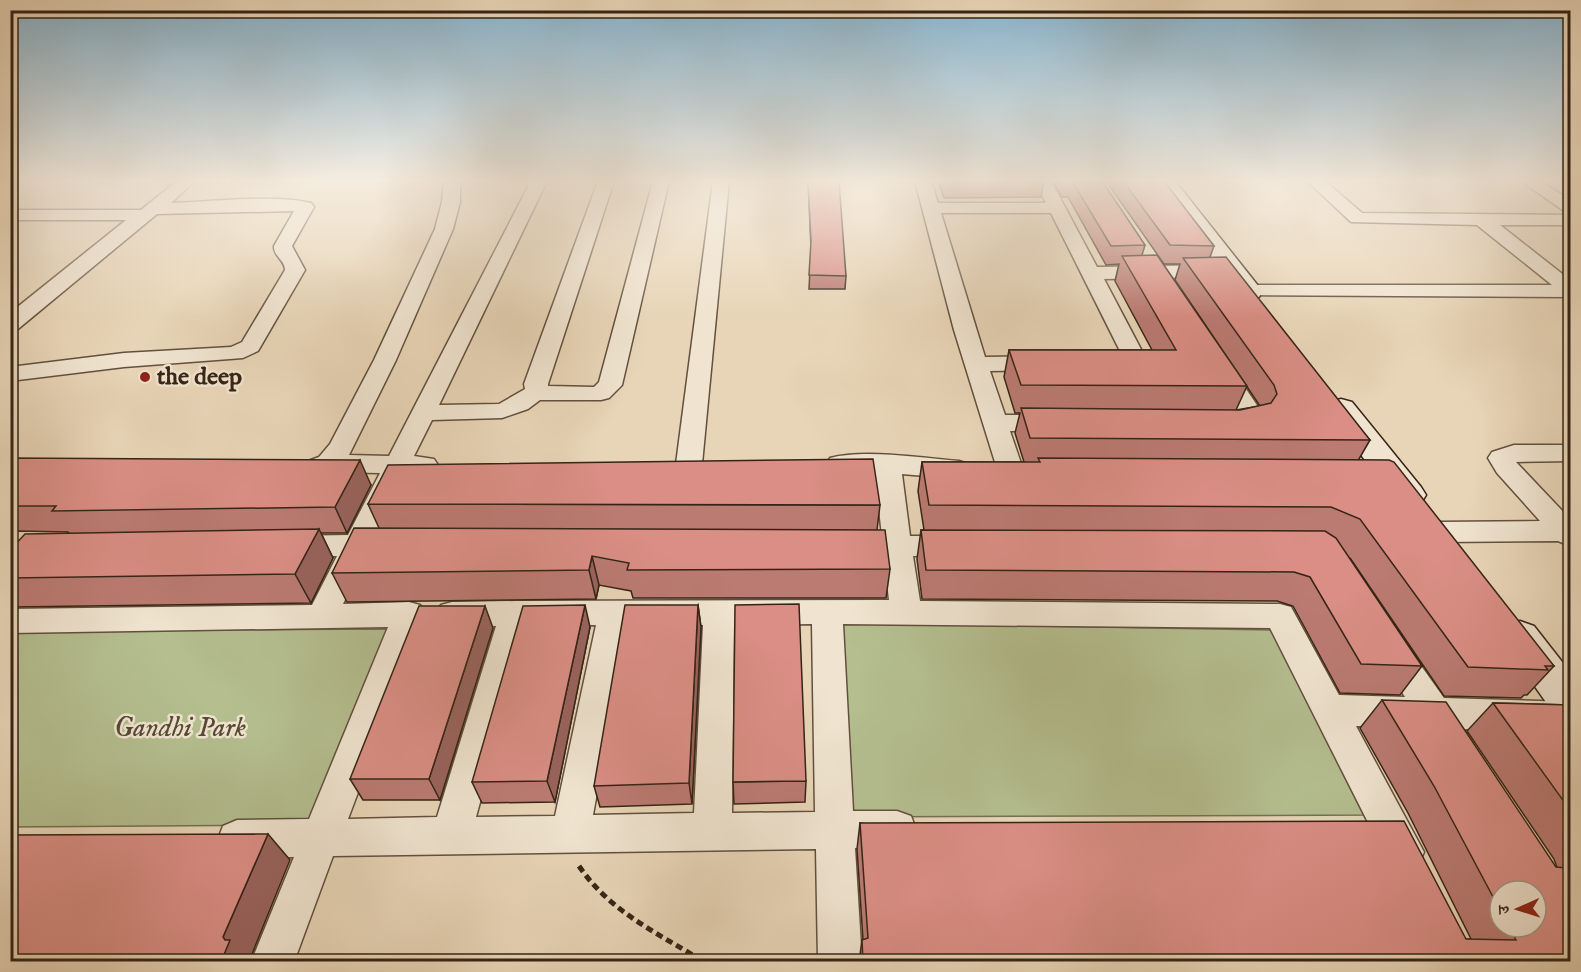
<svg xmlns="http://www.w3.org/2000/svg" width="1581" height="972" font-family="'IM FELL English','Noto Serif Devanagari',serif">
  <rect width="100%" height="100%" fill="#e8d5b7"/>
  <filter id="stains"><feTurbulence type="fractalNoise" baseFrequency=".00333" numOctaves="4"/><feColorMatrix values="0 0 0 0 .2 0 0 0 0 .09 0 0 0 0 .02 0 0 0 .5 -.17"/></filter>
  <radialGradient id="worn" r=".72"><stop offset=".6" stop-color="#630" stop-opacity="0"/><stop offset="1" stop-color="#630" stop-opacity=".3"/></radialGradient>
  <g fill="#b4be8f" stroke="#747152" stroke-width="1.5">
    <polygon points="839,623 1272,630 1373,815 847,817"/>
    <polygon points="389,629 312,825 11,827 10,631"/>
  </g>
  <g fill="none" stroke-linecap="round" stroke-linejoin="round">
    <g stroke="#62503e" stroke-width="3">
      <g id="street">
        <path d="M177,181H195L171,203C210,202 274,194 311,203L314,207L292,246L305,270L258,351L243,358L124,367L10,381V367L124,353L231,347L242,342L285,270C285,260 273,256 274,246L294,211L157,214L18,329L10,330V313L126,220H10V210H141Z"/>
        <path d="M444,181H460V202L453,229L396,360L349,455L389,456L531,181H547L439,405L499,404L525,389L524,384L598,181H614L548,384V386L594,387L599,382L653,181H669L622,385L609,398L601,400H540L528,409L502,418L432,420L414,456L434,459L438,465L434,471L425,474L406,473L377,535L391,538L396,545L391,552L366,556L343,604L409,602L420,605L425,614L348,819L437,817L496,626H452L441,623L436,614L441,605L452,602L516,601L889,600L884,556H852L842,553L837,546L842,539L852,536H882L875,473H839L830,470L826,464L830,458C865,449 922,458 959,461L968,464L972,470L968,476L959,479L902,474L910,536H954L964,539L969,546L964,553L954,556H913L920,601L1280,604L1291,607L1339,695L1405,697L1375,648L1380,639L1391,635L1402,639L1444,698L1570,702V732L1463,729L1458,742C1441,748 1434,743 1424,728L1356,726L1424,852L1418,866L1404,871L1390,866L1270,628L843,624L853,811H897L911,816L916,829L911,842L897,847L855,848L862,962H818L816,849L333,856L294,962H251L294,857L237,858L223,852L218,839L223,826L237,820L309,819L388,627L10,633V609L312,605L337,556H291L281,553L276,546L281,539L291,536L348,535L380,473L330,472L317,476L308,473L304,467L308,461L319,457L330,444L374,360L435,229L442,202ZM812,624L815,812L732,813L734,625ZM596,625L555,816L476,817L528,626ZM627,625H703L694,813L593,815Z"/>
        <polygon points="713,181 729,181 702,464 698,470 689,473 680,470 676,464"/>
        <polygon points="915,181 931,181 938,203 1046,203 1035,181 1051,181 1097,267 1214,265 1221,267 1224,271 1221,275 1214,277 1104,279 1144,355 1140,364 1107,368 1099,366 1096,361 1099,356 1121,353 1051,213 941,213 985,357 1044,356 1052,358 1055,363 1052,368 1044,370 990,371 1005,415 1054,415 1063,418 1066,423 1063,428 1054,431 1010,431 1025,475 1021,481 1012,484 1003,481 999,475 954,330"/>
        <polygon points="1307,181 1325,181 1362,213 1570,215 1570,225 1500,225 1570,280 1570,297 1242,295 1239,291 1242,287 1249,285 1552,285 1477,225 1351,222"/>
        <polygon points="1521,181 1540,181 1570,200 1570,212 1564,211"/>
        <polygon points="1221,362 1229,364 1261,411 1264,418 1258,427 1228,433 1219,430 1216,425 1219,420 1239,416 1209,369 1213,364"/>
        <polygon points="1514,445 1570,445 1570,461 1516,462 1570,519 1570,546 1558,541 1440,542 1430,539 1426,532 1430,525 1440,522 1540,521 1497,473 1488,458 1492,452"/>
      </g>
    </g>
    <g stroke="#352416" stroke-width="3">
      <g id="secondary">
        <polygon points="1155,181 1175,181 1259,287 1262,292 1259,297 1250,299 1241,297"/>
        <polygon points="1341,399 1352,402 1421,487 1426,495 1421,503 1409,506 1397,503 1326,408 1330,402"/>
        <polygon points="1520,621 1534,626 1570,672 1570,720 1555,715 1500,637 1506,626"/>
      </g>
    </g>
    <path stroke="#352416" stroke-width="5" stroke-dasharray="7 4.5" stroke-linecap="butt" d="M579,866C610,912 658,933 704,962"/>
    <use href="#street" fill="#f0e4d0" fill-rule="evenodd"/>
    <use href="#secondary" fill="#f0e4d0" fill-rule="evenodd"/>
  </g>
  <g fill="#bb7a72" stroke="#352416" stroke-width="1.5" fill-rule="evenodd">
    <polygon points="808,181 846,276 845,289 809,289 811,249"/>
    <polygon points="938,181 1044,181 1041,197 944,198"/>
    <polygon points="1052,181 1102,181 1145,245 1142,255 1247,386 1236,410 1260,406 1175,280 1180,264 1164,264 1106,181 1164,181 1214,246 1210,257 1370,440 1359,459 1554,666 1527,695 1524,695 1521,698 1444,696 1350,558 1422,666 1400,695 1340,693 1293,606 1277,601 922,599 917,559 921,530 924,530 918,491 922,462 1024,462 1015,433 1020,413 1015,413 1004,377 1009,350 1152,350 1115,281 1119,264 1106,265 1068,197 1062,197"/>
    <polygon points="10,458 371,485 347,533 321,533 333,558 311,603 11,607 10,606 10,550 69,533 68,532 15,531 10,537"/>
    <polygon points="368,504 880,505 877,530 890,569 886,598 633,598 631,591 599,585 596,599 347,602 332,573 379,528"/>
    <polygon points="698,605 701,627 692,804 600,807 594,786"/>
    <polygon points="590,627 555,802 482,803 472,782"/>
    <polygon points="493,628 440,800 363,800 350,779"/>
    <path d="M1382,700L1556,867H1557L1554,859L1467,731L1493,703L1570,705V896L1568,889L1570,962H859L862,940H863L857,849L860,823L1466,939H1471L1408,813L1360,728ZM1500,891L1536,927H1500Z"/>
    <polygon points="806,781 805,802 734,804 733,782"/>
  </g>
  <g fill="#99635d" stroke="#352416" stroke-width="1.5">
    <polygon points="360,460 371,485 347,533 335,507"/>
    <polygon points="10,526 15,531 10,537"/>
    <polygon points="319,529 333,558 311,603 295,574"/>
    <polygon points="592,556 599,585 596,599 589,570"/>
    <polygon points="585,605 590,627 555,802 547,781"/>
    <polygon points="698,605 701,627 692,804 689,783"/>
    <polygon points="485,606 493,628 440,800 429,779"/>
    <polygon points="268,834 290,860 250,959 253,962 221,962 225,940 223,937"/>
  </g>
  <g fill="#da8e85" stroke="#352416" stroke-width="1.5">
    <polygon points="808,181 839,181 846,276 809,275 811,241"/>
    <polygon points="1072,181 1102,181 1145,245 1111,246"/>
    <polygon points="1123,181 1164,181 1214,246 1170,245"/>
    <polygon points="1157,255 1247,386 1021,385 1009,350 1176,350 1122,256"/>
    <polygon points="1226,257 1370,440 1030,438 1021,408 1240,410 1271,403 1277,394 1274,385 1183,258"/>
    <polygon points="10,458 360,460 335,507 52,511 56,506 10,506"/>
    <polygon points="1038,458 1389,460 1394,462 1554,666 1545,666 1548,670 1468,667 1360,519 1331,507 929,505 922,462 1040,462"/>
    <polygon points="873,459 880,505 368,504 388,465"/>
    <polygon points="354,528 885,530 890,569 627,570 629,563 592,556 589,570 332,573"/>
    <polygon points="319,529 295,574 10,578 10,550 25,534"/>
    <polygon points="921,530 1325,531 1336,538 1422,666 1361,664 1310,577 1294,572 926,570"/>
    <polygon points="799,604 806,781 733,782 735,605"/>
    <polygon points="585,605 547,781 472,782 523,606"/>
    <polygon points="625,605 698,605 689,783 594,786"/>
    <polygon points="419,606 485,606 429,779 350,779"/>
    <polygon points="1382,700 1446,702 1556,867 1567,868 1568,893 1570,898 1570,962 863,962 862,940 868,938 860,823 1404,821 1466,939 1516,940 1509,927 1536,927 1536,891 1500,891 1500,910 1434,786"/>
    <polygon points="1493,703 1570,705 1570,810"/>
    <polygon points="268,834 223,937 225,940 230,940 221,962 10,962 10,835"/>
  </g>
  <linearGradient id="sky" x2="0" y2="1"><stop stop-color="#87b6d2"/><stop offset="0.57" stop-color="#f5ecdf"/><stop offset="1" stop-color="#f5ecdf" stop-opacity="0"/></linearGradient>
  <rect width="1581" height="317" fill="url(#sky)"/>
  <circle fill="#8f2418" stroke="#f0e4d0" stroke-width="2" cx="145" cy="377" r="6"/>
  <g text-anchor="middle" dominant-baseline="central" stroke-width="5" stroke-linejoin="round" paint-order="stroke">
    <g font-size="24" font-weight="bold" fill="#352416" stroke="#f0e4d0" text-anchor="start">
      <text x="157" y="377">the deep</text>
    </g>
    <g font-size="28" font-style="italic" fill="#554a34" stroke="#f0e4d0">
      <text x="180" y="728">Gandhi Park</text>
    </g>
  </g>
  <rect width="1581" height="972" fill="none" stroke="#e8d5b7" stroke-width="36"/>
  <rect x="12" y="12" width="1557" height="948" fill="none" stroke="#352416" stroke-width="3"/>
  <rect x="18" y="18" width="1545" height="936" fill="none" stroke="#352416" stroke-width="1.5"/>
  <g transform="translate(1518 909) rotate(267)"><circle r="28" fill="#f0e4d0" stroke="#a59786" stroke-width="1.5"/>
  <path d="M0-4.5L10 22L0 15L-10 22Z" fill="#8f2418"/>
  <text y="-9" font-size="16" font-weight="bold" text-anchor="middle" fill="#352416">उ</text>
  </g>
  <rect width="100%" height="100%" filter="url(#stains)"/>
  <rect width="100%" height="100%" fill="url(#worn)"/>
</svg>
